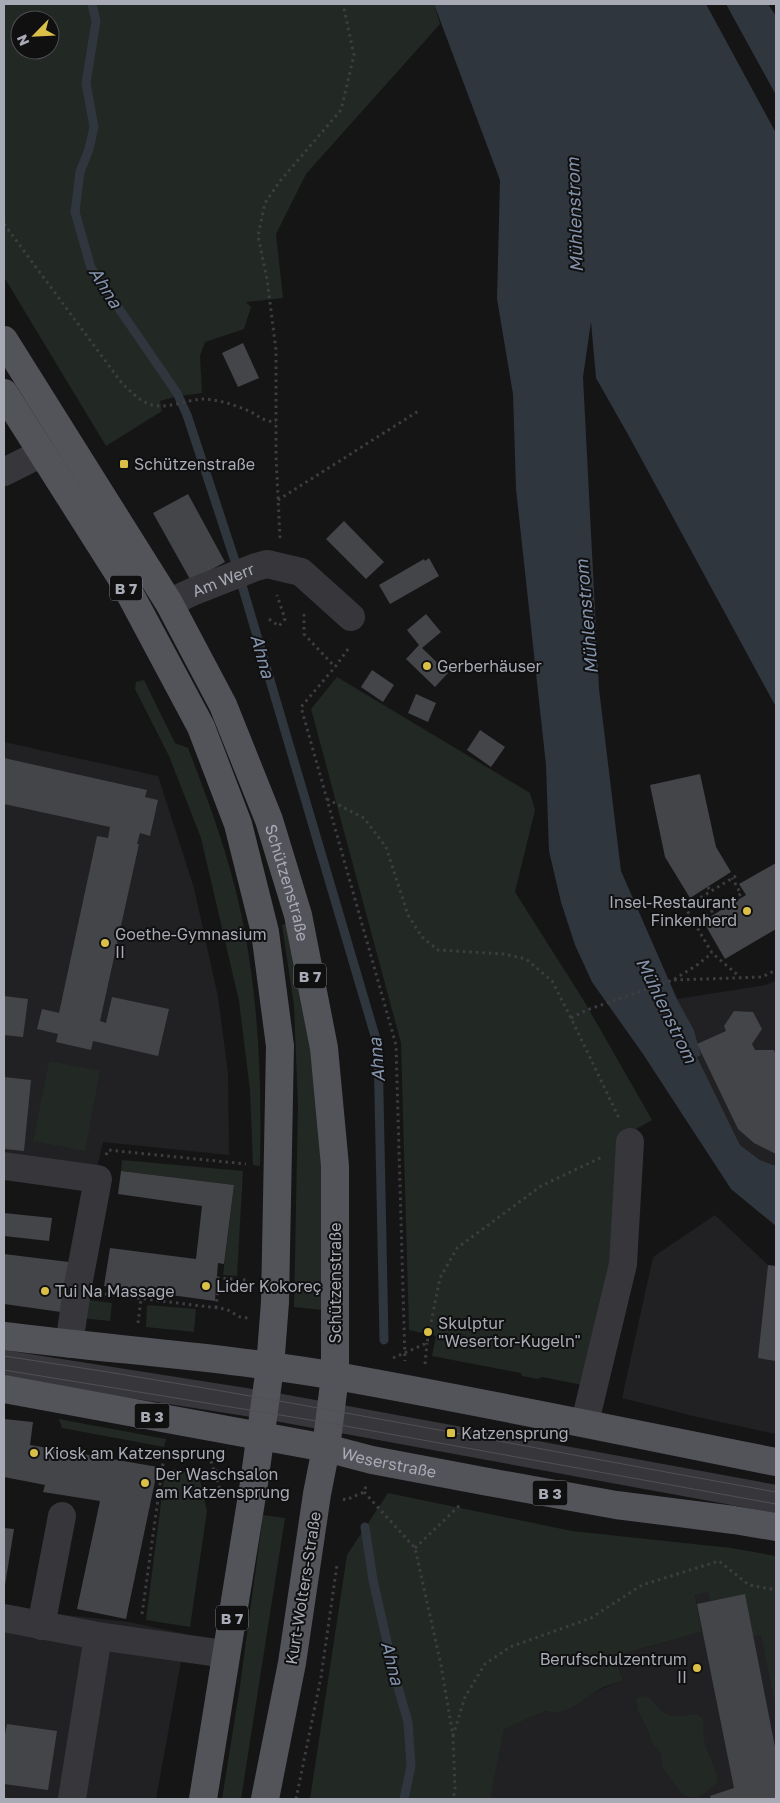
<svg xmlns="http://www.w3.org/2000/svg" width="780" height="1803" font-family="'Golos Text',sans-serif">
  <rect width="100%" height="100%" fill="#151516"/>
  <g fill="#212123">
    <polygon points="4,742 158,776 194,888 218,997 228,1073 229,1155 103,1142 96,1172 4,1159"/>
    <polygon points="776,981 776,1166 760,1160 740,1145 696,1056 701,1054 694,1030 677,999 765,985"/>
    <polygon points="715,1215 768,1265 776,1266 776,1434 697,1417 622,1398 653,1257"/>
    <polygon points="776,1556 776,1799 486,1799 500,1730 623,1680 614,1656 702,1632 693,1584"/>
    <polygon points="4,1608 129,1622 186,1634 156,1799 4,1799"/>
  </g>
  <g fill="#222823" fill-rule="evenodd">
    <path d="M4,4H434L440,24L306,174L276,234L283,298L246,302L251,307L244,329L205,342L200,356L202,393L179,396L160,401L162,411L106,446L4,277ZM20,20H50V50H20Z"/>
    <polygon points="337,677 530,793 535,810 515,892 584,1001 652,1120 622,1137 615,1261 588,1386 542,1377 538,1379 522,1376 521,1373 432,1356 436,1336 409,1330 401,1043 311,709"/>
    <path d="M144,680L175,743L188,748C205,792 222,837 234,884C258,975 262,1072 260,1166L253,1165L250,1090L239,1001L201,838L169,756L135,689L136,682Z"/>
    <polygon points="289,923 308,1016 327,1195 322,1310 294,1307 298,1105 294,1006 282,925"/>
    <polygon points="49,1061 100,1071 85,1151 33,1141"/>
    <polygon points="122,1160 243,1171 237,1276 223,1275 234,1185 121,1171"/>
    <polygon points="82,1299 112,1303 110,1321 80,1318"/>
    <polygon points="147,1305 196,1309 194,1332 146,1327"/>
    <polygon points="59,1419 166,1439 164,1447 62,1428"/>
    <polygon points="175,1469 188,1473 200,1480 207,1511 190,1627 146,1620 165,1471"/>
    <path d="M388,1493L572,1531L731,1548L776,1556V1708L761,1635L753,1636L745,1595L710,1601L708,1592L695,1595L702,1632L614,1656L623,1680C614,1684 601,1687 593,1693C579,1703 565,1716 546,1711L504,1729L490,1799H310L347,1555Z"/>
    <polygon points="263,1515 285,1518 241,1799 222,1799 240,1686"/>
    <path d="M640,1696L649,1697C668,1720 668,1717 697,1714L704,1720C700,1747 714,1758 718,1782L699,1797H689L681,1793L662,1767L661,1754L651,1741L648,1730L638,1711L636,1700Z"/>
  </g>
  <g fill="#30363e">
    <polygon points="434,4 706,4 776,133 776,707 630,438 596,378 591,322 583,377 599,689 621,871 677,999 694,1030 701,1055 697,1057 740,1145 760,1160 776,1166 776,1226 731,1189 643,1054 592,982 575,945 561,902 549,851 546,765 516,489 513,394 497,299 500,180"/>
    <polygon points="726,4 768,4 776,16 776,95"/>
  </g>
  <g fill="none" stroke-linecap="round" stroke-linejoin="round">
    <g stroke="#30363e" stroke-width="9">
      <polyline points="92,4 96,21 86,83 94,127 89,149 80,172 75,212 91,268 177,393 187,415 234,558 378,1046 384,1340"/>
      <polyline points="365,1527 373,1580 395,1677 408,1722 411,1766 404,1799"/>
    </g>
  </g>
  <g fill="#444549">
    <polygon points="243,343 259,378 238,387 222,353"/>
    <polygon points="188,494 225,562 191,581 153,513"/>
    <polygon points="344,521 384,562 366,579 326,539"/>
    <polygon points="429,558 439,576 390,604 379,585 424,559 425,561"/>
    <polygon points="426,614 441,632 422,648 448,673 435,687 406,659 419,645 407,630"/>
    <polygon points="372,670 394,685 383,702 361,687"/>
    <polygon points="416,694 436,703 428,722 408,713"/>
    <polygon points="480,730 505,747 491,767 467,750"/>
    <polygon points="4,758 147,790 145,797 158,800 150,836 140,833 137,844 139,844 100,1021 106,1023 112,997 169,1009 158,1056 93,1041 91,1050 56,1042 58,1034 37,1029 42,1009 59,1013 97,836 108,838 110,827 4,804"/>
    <polygon points="700,774 716,847 731,872 690,898 665,857 650,785"/>
    <polygon points="776,863 776,929 725,959 703,921 746,895 739,884"/>
    <polygon points="4,996 28,999 23,1037 4,1035"/>
    <polygon points="734,1011 753,1012 762,1029 752,1044 755,1050 774,1050 776,1056 776,1154 754,1143 738,1129 697,1044 726,1031 724,1026"/>
    <polygon points="4,1077 31,1080 24,1151 4,1149"/>
    <polygon points="121,1171 234,1185 224,1264 218,1263 215,1301 104,1286 110,1248 196,1259 202,1206 118,1194"/>
    <polygon points="4,1213 52,1218 49,1241 4,1236"/>
    <polygon points="4,1254 69,1262 61,1312 4,1304"/>
    <polygon points="768,1265 776,1266 776,1361 758,1358"/>
    <polygon points="4,1419 33,1422 30,1445 158,1467 126,1619 77,1609 100,1501 43,1492 45,1485 4,1477"/>
    <polygon points="4,1528 14,1529 5,1585 4,1585"/>
    <polygon points="745,1594 776,1752 776,1799 711,1799 710,1796 734,1788 697,1604"/>
    <polygon points="7,1724 57,1731 48,1790 4,1784 4,1734 5,1734"/>
  </g>
  <g fill="none" stroke-linecap="round" stroke-linejoin="round">
    <g stroke="#3d3d42" stroke-width="3" stroke-dasharray="2.5 4" stroke-linecap="butt">
      <path d="M4,224L121,382C130,391 139,401 152,405C168,409 186,400 202,399C215,399 232,404 244,409C258,414 260,421 276,422"/>
      <polyline points="278,500 420,410"/>
      <polyline points="280,538 276,456 276,350 267,279 258,236 265,203 280,181 341,110 354,55 343,4"/>
      <polyline points="304,614 304,634 335,667"/>
      <polyline points="269,619 279,626 285,619 277,595"/>
      <polyline points="348,649 335,667 301,707 396,1045 405,1361"/>
      <polyline points="327,799 364,818 386,847 408,915 422,937 438,950 504,954 526,959 552,981 571,1018 619,1118"/>
      <polyline points="736,876 685,907 712,953 740,977"/>
      <polyline points="708,887 710,891"/>
      <polyline points="694,922 741,894 732,878"/>
      <polyline points="674,980 762,977 776,970"/>
      <polyline points="571,1018 587,1010 673,980 697,965 712,953"/>
      <polyline points="106,1155 108,1150 246,1164"/>
      <polyline points="217,1278 247,1280"/>
      <polyline points="105,1294 226,1309 240,1317 248,1318"/>
      <polyline points="216,1308 219,1278"/>
      <polyline points="138,1323 142,1291"/>
      <polyline points="393,1358 427,1343 440,1278 457,1248 541,1186 602,1157"/>
      <polyline points="425,1364 427,1343"/>
      <polyline points="209,1455 222,1496"/>
      <polyline points="215,1470 227,1476"/>
      <polyline points="364,1492 415,1548 441,1665 453,1736 455,1789 453,1799"/>
      <polyline points="343,1499 346,1500 364,1492 366,1486"/>
      <polyline points="415,1548 460,1505"/>
      <polyline points="142,1614 164,1456"/>
      <polyline points="453,1736 465,1697 485,1664 510,1647 591,1618 642,1585 719,1561 749,1585 776,1590"/>
      <polyline points="296,1799 321,1677 337,1565"/>
    </g>
    <g stroke="#36363b" stroke-width="28">
      <polyline points="4,472 42,453"/>
      <path id="s1" d="M169,603L192,592L256,567L267,564L301,572L351,617"/>
      <polyline points="4,1166 98,1179 77,1291 69,1344"/>
      <polyline points="4,1364 265,1405 776,1499"/>
      <polyline points="585,1422 623,1264 630,1142"/>
      <polyline points="4,1618 98,1636"/>
      <polyline points="41,1626 62,1516"/>
      <polyline points="72,1799 98,1636 225,1654"/>
    </g>
    <g stroke="#53535a" stroke-width="28">
      <path id="s2" d="M4,340L169,603L223,705L269,820L298,915L324,1048L335,1166V1376L326,1448L317,1494L292,1663L265,1799"/>
      <polyline points="4,393 122,579 201,727 238,824 265,932 280,1046 275,1302 270,1367 254,1483 203,1799"/>
      <path d="M4,1336C114,1350 226,1357 336,1376C483,1402 630,1433 776,1462"/>
      <path id="s3" d="M4,1389L326,1448L372,1460L483,1481L616,1505L734,1520L776,1527"/>
    </g>
    <g stroke="#505056" stroke-width="1">
      <path d="M4,1356C262,1394 519,1446 776,1492"/>
      <polyline points="4,1370 329,1423 776,1504"/>
    </g>
  </g>
  <g fill="#dbc048" stroke="#101011" stroke-width="2">
    <rect x="119" y="459" width="10" height="10" rx="2.5"/>
    <circle cx="427" cy="666" r="5"/>
    <circle cx="747" cy="911" r="5"/>
    <circle cx="105" cy="943" r="5"/>
    <circle cx="206" cy="1286" r="5"/>
    <circle cx="45" cy="1291" r="5"/>
    <circle cx="428" cy="1332" r="5"/>
    <rect x="446" y="1428" width="10" height="10" rx="2.5"/>
    <circle cx="34" cy="1453" r="5"/>
    <circle cx="145" cy="1483" r="5"/>
    <circle cx="697" cy="1668" r="5"/>
  </g>
  <g text-anchor="middle" dominant-baseline="central" stroke-width="4" stroke-linejoin="round" paint-order="stroke">
    <g fill="#101011" stroke="#7a7c84" stroke-width="1">
      <rect x="110" y="575.5" width="32" height="25" rx="4"/>
      <rect x="294" y="963.5" width="32" height="25" rx="4"/>
      <rect x="134.5" y="1403.5" width="35" height="25" rx="4"/>
      <rect x="532.5" y="1480.5" width="35" height="25" rx="4"/>
      <rect x="216" y="1605.5" width="32" height="25" rx="4"/>
    </g>
    <g font-size="15" font-weight="bold" fill="#a8aab5">
      <text x="126" y="588">B 7</text>
      <text x="310" y="976">B 7</text>
      <text x="152" y="1416">B 3</text>
      <text x="550" y="1493">B 3</text>
      <text x="232" y="1618">B 7</text>
    </g>
    <g font-size="16" fill="#a8aab5" stroke="#101011" text-anchor="start">
      <text x="134" y="464">Schützenstraße</text>
      <text x="437" y="666">Gerberhäuser</text>
      <text x="737" y="902" text-anchor="end">Insel-Restaurant<tspan x="737" dy="18">Finkenherd</tspan></text>
      <text x="115" y="934">Goethe-Gymnasium<tspan x="115" dy="18">II</tspan></text>
      <text x="216" y="1286">Lider Kokoreç</text>
      <text x="55" y="1291">Tui Na Massage</text>
      <text x="438" y="1323">Skulptur<tspan x="438" dy="18">"Wesertor-Kugeln"</tspan></text>
      <text x="461" y="1433">Katzensprung</text>
      <text x="44" y="1453">Kiosk am Katzensprung</text>
      <text x="155" y="1474">Der Waschsalon<tspan x="155" dy="18">am Katzensprung</tspan></text>
      <text x="687" y="1659" text-anchor="end">Berufschulzentrum<tspan x="687" dy="18">II</tspan></text>
    </g>
    <g font-size="16" fill="#a8aab5" stroke="#101011">
      <text stroke="none"><textPath href="#s1" startOffset="59">Am Werr</textPath></text>
      <text stroke="none"><textPath href="#s2" startOffset="615">Schützenstraße</textPath></text>
      <text transform="translate(335 1283) rotate(-90)">Schützenstraße</text>
      <text stroke="none"><textPath href="#s3" startOffset="392">Weserstraße</textPath></text>
      <text transform="translate(303 1588) rotate(-81)">Kurt-Wolters-Straße</text>
    </g>
    <g font-size="18" font-style="italic" fill="#8493ac" stroke="#101011">
      <text transform="translate(574 215) rotate(-92)">Mühlenstrom</text>
      <text transform="translate(106 287) rotate(58)">Ahna</text>
      <text transform="translate(586 617) rotate(-95)">Mühlenstrom</text>
      <text transform="translate(263 656) rotate(74)">Ahna</text>
      <text transform="translate(667 1010) rotate(64)">Mühlenstrom</text>
      <text transform="translate(376 1060) rotate(-95)">Ahna</text>
      <text transform="translate(393 1663) rotate(76)">Ahna</text>
    </g>
  </g>
  <rect width="780" height="1803" fill="none" stroke="#a8aab5" stroke-width="10"/>
  <g transform="translate(35 35) rotate(246)"><circle r="24" fill="#101011" stroke="#4d4e53"/>
  <path d="M0-4L9 19L0 12L-9 19Z" fill="#dbc048"/>
  <text y="-8" font-size="14" font-weight="bold" text-anchor="middle" fill="#a8aab5">N</text>
  </g>
</svg>
